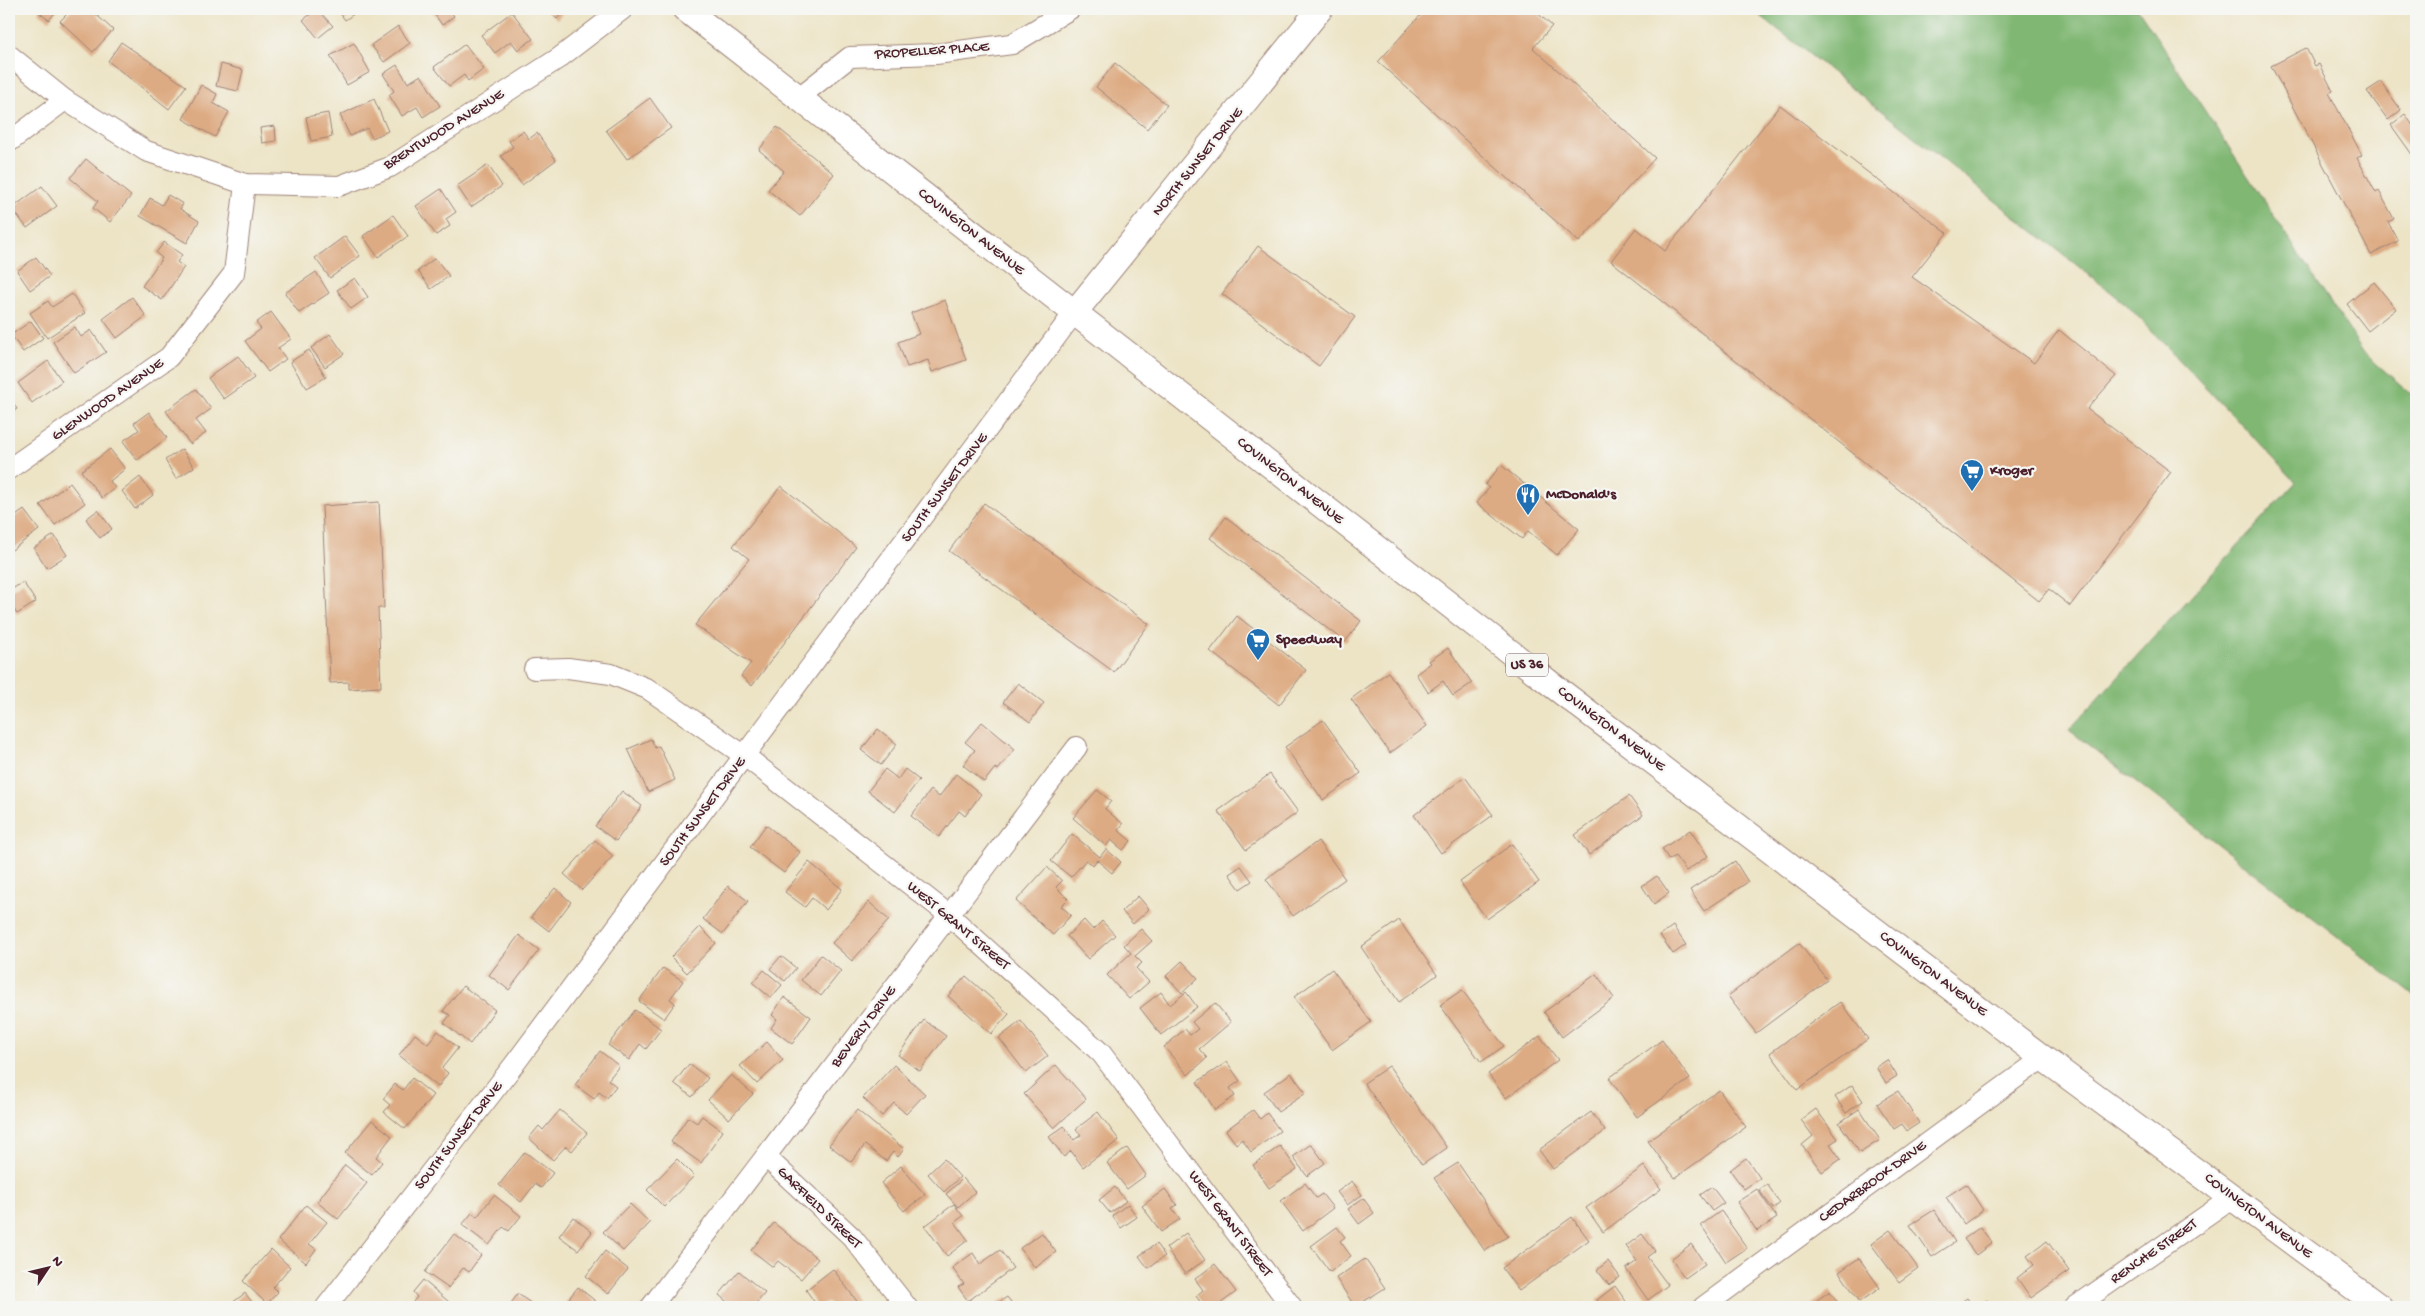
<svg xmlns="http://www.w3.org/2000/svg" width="2425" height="1316" font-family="'Gochi Hand',sans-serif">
  <rect width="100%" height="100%" fill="#f6f6f2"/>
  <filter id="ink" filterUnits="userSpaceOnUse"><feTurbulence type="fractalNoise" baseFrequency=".02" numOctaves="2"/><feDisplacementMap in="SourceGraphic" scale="10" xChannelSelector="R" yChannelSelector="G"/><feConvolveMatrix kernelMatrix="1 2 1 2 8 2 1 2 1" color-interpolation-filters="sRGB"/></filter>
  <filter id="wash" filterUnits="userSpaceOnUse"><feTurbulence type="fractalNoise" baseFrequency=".0096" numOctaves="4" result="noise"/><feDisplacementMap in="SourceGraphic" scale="20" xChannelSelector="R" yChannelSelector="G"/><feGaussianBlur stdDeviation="1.12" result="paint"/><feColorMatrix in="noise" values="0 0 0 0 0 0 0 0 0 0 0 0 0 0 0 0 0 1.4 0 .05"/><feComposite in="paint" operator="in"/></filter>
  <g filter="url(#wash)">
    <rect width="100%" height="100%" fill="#ede4c6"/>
    <polygon fill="#80b773" stroke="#656b4f" points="1752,9 2138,9 2364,353 2416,398 2416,997 2069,730 2296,482 2126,304"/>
    <g id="blocks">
      <g fill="#ddab83">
        <polygon points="41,9 58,9 49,20 38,12"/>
        <polygon points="72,9 90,9 113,30 93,52 60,21"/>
        <polygon points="317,9 333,26 318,38 303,20"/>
        <polygon points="337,9 361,9 345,20"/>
        <polygon points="431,9 449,9 454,16 442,25"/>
        <polygon points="546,9 566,9 557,19"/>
        <polygon points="1426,9 1533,9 1552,26 1533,48 1655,158 1579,242 1378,62"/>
        <polygon points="512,12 533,39 518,50 511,41 495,53 481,35"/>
        <polygon points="398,26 410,43 384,62 371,45"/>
        <polygon points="121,42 186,86 169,109 108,61"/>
        <polygon points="354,43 370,72 347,85 330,56"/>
        <polygon points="465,44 484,69 468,81 464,75 449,86 434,67"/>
        <polygon points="2306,48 2315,66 2319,64 2333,91 2329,93 2362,155 2357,158 2376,193 2379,191 2394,219 2388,222 2398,241 2371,255 2271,66"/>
        <polygon points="1115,63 1167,105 1147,129 1096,87"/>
        <polygon points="221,64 243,70 238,91 216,86"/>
        <polygon points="397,65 408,83 421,75 440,106 423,117 417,107 402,116 389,95 394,91 383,74"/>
        <polygon points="2381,82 2401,110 2388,120 2367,91"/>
        <polygon points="201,85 217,94 213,103 229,112 215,137 183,119"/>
        <polygon points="650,98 671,128 627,159 606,130"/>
        <polygon points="374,99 388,131 372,138 367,128 350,136 340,115"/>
        <polygon points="1780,105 1947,233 1912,277 2034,363 2059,330 2116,376 2087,409 2171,472 2070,606 2049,589 2039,601 1611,261 1636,228 1665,251"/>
        <polygon points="328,113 332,137 311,141 306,117"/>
        <polygon points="2405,114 2416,130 2416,160 2391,125"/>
        <polygon points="275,126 276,141 262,143 260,128"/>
        <polygon points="777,127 834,174 800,216 768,190 784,171 759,150"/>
        <polygon points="523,131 529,139 537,133 556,160 522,185 501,156 513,147 509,141"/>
        <polygon points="86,159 131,196 110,222 93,208 98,201 70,178"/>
        <polygon points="488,165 502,186 471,207 457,186"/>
        <polygon points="42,186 57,206 27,228 12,208"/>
        <polygon points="441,189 456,212 446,219 450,226 436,235 416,206"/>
        <polygon points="168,195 183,204 180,209 199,221 187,243 140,216 150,198 162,205"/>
        <polygon points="393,215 408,236 378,257 363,236"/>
        <polygon points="345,236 360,256 330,278 315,258"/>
        <polygon points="164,242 182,255 177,262 184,267 162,300 142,286 162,258 156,253"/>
        <polygon points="1258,246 1355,317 1319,366 1222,294"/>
        <polygon points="36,257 50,276 30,290 17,271"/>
        <polygon points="435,258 449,276 431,289 418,271"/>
        <polygon points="316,272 329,293 299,313 285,293"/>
        <polygon points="355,278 368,297 351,309 337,290"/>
        <polygon points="2374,282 2396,309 2368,331 2347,304"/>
        <polygon points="72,294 85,313 47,338 30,313 48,301 52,307"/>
        <polygon points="132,297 146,316 117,338 103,319"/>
        <polygon points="945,300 966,360 932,372 928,360 907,367 898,342 919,334 911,313"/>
        <polygon points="271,312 291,339 278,348 286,359 268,372 245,341 261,329 256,323"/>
        <polygon points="31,321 43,338 23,352 11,335"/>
        <polygon points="75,327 81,337 91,330 106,352 74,373 53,342"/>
        <polygon points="330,334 344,354 325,367 311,348"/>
        <polygon points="309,350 326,377 307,388 290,362"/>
        <polygon points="238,356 254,378 224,399 208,378"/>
        <polygon points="48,361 62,381 32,403 18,383"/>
        <polygon points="196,389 211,409 196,420 206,433 190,444 166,411"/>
        <polygon points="9,396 17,409 9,414"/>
        <polygon points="149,412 167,438 137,460 123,441 139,430 134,423"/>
        <polygon points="110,449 125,469 110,481 115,488 102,498 81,471"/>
        <polygon points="182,449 194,467 176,479 165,460"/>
        <polygon points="1501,465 1579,529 1557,555 1528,531 1522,539 1477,503 1489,488 1485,485"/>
        <polygon points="140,477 153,495 135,509 122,491"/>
        <polygon points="70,483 85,503 55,525 40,505"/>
        <polygon points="781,486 856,547 752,686 741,676 751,663 695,625 749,559 733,546"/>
        <polygon points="379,502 384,608 378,608 381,687 349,689 349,682 330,683 322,506"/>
        <polygon points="984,503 1149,624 1114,672 949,551"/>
        <polygon points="24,510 39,530 9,552 9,521"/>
        <polygon points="98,510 112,529 100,538 86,519"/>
        <polygon points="1226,517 1361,621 1345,642 1210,538"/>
        <polygon points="54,535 67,555 47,568 34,548"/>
        <polygon points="23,582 36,602 17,614 9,602 9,591"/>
        <polygon points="1237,616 1306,670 1279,705 1210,651"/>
        <polygon points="1448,648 1472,683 1453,696 1443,681 1428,692 1416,674 1431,663 1429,661"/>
        <polygon points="1388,672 1427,726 1390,753 1351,699"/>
        <polygon points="1018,683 1044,703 1030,722 1003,702"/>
        <polygon points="1323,720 1361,773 1323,800 1285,747"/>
        <polygon points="982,722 1015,749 998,770 995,768 984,782 963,765 975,750 965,742"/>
        <polygon points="878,729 897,744 881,765 861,750"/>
        <polygon points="651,739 655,748 659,746 675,780 648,792 628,749"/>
        <polygon points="885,769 898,779 905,769 919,780 895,812 868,791"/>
        <polygon points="956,774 981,794 965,816 959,811 939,837 911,816 931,790 939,797"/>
        <polygon points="1270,774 1298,812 1246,850 1218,811"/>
        <polygon points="1465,777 1493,815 1441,853 1414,815"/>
        <polygon points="1097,790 1111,801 1105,809 1123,824 1118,830 1131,841 1123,850 1111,840 1106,846 1073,818"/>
        <polygon points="622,791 642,806 616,841 595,826"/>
        <polygon points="1629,796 1643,815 1589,855 1575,835"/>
        <polygon points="766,825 800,852 784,873 750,847"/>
        <polygon points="1690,830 1708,856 1686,871 1675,856 1669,860 1662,849"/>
        <polygon points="1072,834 1100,857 1106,849 1121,862 1112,873 1097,860 1093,865 1086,860 1071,877 1051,861"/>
        <polygon points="595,840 613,856 582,890 564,874"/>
        <polygon points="1318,841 1345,879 1293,916 1266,879"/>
        <polygon points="1512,844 1539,882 1487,919 1460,882"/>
        <polygon points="1735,861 1748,882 1704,911 1690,890"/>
        <polygon points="809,862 842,889 826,910 812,898 805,907 785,892"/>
        <polygon points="1241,866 1252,881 1240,889 1229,874"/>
        <polygon points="1047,867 1062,881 1056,887 1068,899 1061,906 1071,915 1053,935 1016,901"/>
        <polygon points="1657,876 1669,893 1654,904 1642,886"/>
        <polygon points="728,886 748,901 723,934 703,919"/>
        <polygon points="555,888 571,902 549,931 531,917"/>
        <polygon points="1138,896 1149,909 1133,924 1122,911"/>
        <polygon points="869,902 889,920 852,961 832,943"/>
        <polygon points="1084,920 1093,930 1102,921 1115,935 1088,959 1067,936"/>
        <polygon points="1399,920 1437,975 1399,1002 1361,947"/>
        <polygon points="1673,926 1686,945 1673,954 1660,935"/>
        <polygon points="700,927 716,943 687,973 671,957"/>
        <polygon points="1141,929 1152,941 1135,956 1142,963 1136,968 1149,982 1129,999 1107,975 1131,953 1124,945"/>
        <polygon points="519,935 539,950 509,990 489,975"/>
        <polygon points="1799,943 1827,980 1756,1033 1728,996"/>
        <polygon points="821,955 841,971 821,996 801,980"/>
        <polygon points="781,956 796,968 785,981 770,969"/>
        <polygon points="1182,961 1198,978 1182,993 1166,976"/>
        <polygon points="663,968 683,981 670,999 675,1003 664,1019 639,1001"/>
        <polygon points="1332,969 1371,1022 1332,1050 1294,997"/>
        <polygon points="764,970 782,985 771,998 753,983"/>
        <polygon points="1596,974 1614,998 1562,1037 1544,1012"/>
        <polygon points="966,976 1009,1014 991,1034 948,996"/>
        <polygon points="463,986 495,1010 470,1044 444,1023 450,1015 443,1011"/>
        <polygon points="1462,990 1504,1046 1481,1062 1440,1005"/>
        <polygon points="1161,992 1170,1005 1186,992 1197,1007 1161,1035 1140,1008"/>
        <polygon points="784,997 811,1017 792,1044 771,1028 777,1019 772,1015"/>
        <polygon points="1840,1002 1868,1039 1797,1090 1770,1053"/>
        <polygon points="1215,1003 1231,1022 1199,1049 1207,1058 1188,1075 1164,1047 1185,1029 1190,1035 1198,1029 1192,1022"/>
        <polygon points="635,1010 661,1029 646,1049 640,1044 629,1060 608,1045"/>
        <polygon points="924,1020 946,1036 920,1071 898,1055"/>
        <polygon points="1021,1021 1048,1056 1026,1073 999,1038"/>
        <polygon points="438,1031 458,1048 442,1068 448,1073 438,1087 399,1055 415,1034 428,1044"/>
        <polygon points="1540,1036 1558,1060 1506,1098 1488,1074"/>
        <polygon points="1662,1040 1690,1079 1637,1117 1609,1078"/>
        <polygon points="767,1042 783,1060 757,1084 740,1066"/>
        <polygon points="600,1051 619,1066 608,1080 616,1086 607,1098 599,1092 594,1099 575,1085"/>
        <polygon points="1887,1060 1897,1076 1886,1083 1876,1067"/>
        <polygon points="1227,1062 1240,1081 1230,1088 1235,1096 1215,1110 1197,1082"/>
        <polygon points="689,1064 708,1078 692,1097 674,1083"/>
        <polygon points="894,1065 925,1094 906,1114 894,1103 882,1116 863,1098"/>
        <polygon points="1056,1065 1086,1099 1054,1128 1024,1094"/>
        <polygon points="1389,1066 1447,1148 1422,1165 1364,1083"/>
        <polygon points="1291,1073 1306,1093 1278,1112 1264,1092"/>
        <polygon points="731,1075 753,1094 729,1119 708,1100"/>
        <polygon points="412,1078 433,1095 405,1129 384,1112 390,1105 383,1099 395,1084 403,1090"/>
        <polygon points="1852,1085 1863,1101 1846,1113 1835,1097"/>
        <polygon points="1719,1090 1746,1127 1675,1178 1648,1141"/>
        <polygon points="1898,1091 1919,1123 1907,1131 1902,1124 1894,1129 1877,1104"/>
        <polygon points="1816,1109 1838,1139 1830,1144 1841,1159 1822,1172 1802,1145 1813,1136 1801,1120"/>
        <polygon points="1859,1109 1880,1140 1860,1153 1839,1123"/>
        <polygon points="560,1110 587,1133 572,1151 566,1146 553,1160 529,1138 539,1126 543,1130"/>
        <polygon points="857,1110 904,1149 898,1157 893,1152 886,1161 865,1145 851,1162 829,1145"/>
        <polygon points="1253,1110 1260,1119 1267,1113 1280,1131 1251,1152 1242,1139 1236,1144 1226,1130"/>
        <polygon points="1098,1112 1119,1140 1083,1167 1071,1151 1064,1157 1049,1137 1064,1126 1074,1140 1081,1135 1076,1129"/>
        <polygon points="1591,1112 1605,1131 1553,1169 1539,1150"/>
        <polygon points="702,1116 723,1131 701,1163 671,1142 688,1117 697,1123"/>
        <polygon points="372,1120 392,1136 376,1157 382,1162 372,1175 345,1153"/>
        <polygon points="1311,1144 1325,1163 1307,1176 1293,1157"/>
        <polygon points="1280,1146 1297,1169 1269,1188 1253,1165"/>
        <polygon points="1127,1148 1146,1175 1127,1189 1107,1163"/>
        <polygon points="525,1152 553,1173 541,1188 535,1184 521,1202 499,1185"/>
        <polygon points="1746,1158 1760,1178 1744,1189 1730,1170"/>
        <polygon points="677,1159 694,1176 664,1207 647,1190"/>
        <polygon points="944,1159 960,1177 944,1192 928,1174"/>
        <polygon points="1458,1163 1508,1236 1485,1251 1434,1178"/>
        <polygon points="345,1165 367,1183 338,1219 317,1202"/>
        <polygon points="901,1166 925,1195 904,1211 881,1183"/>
        <polygon points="1644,1166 1661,1189 1603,1232 1586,1208"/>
        <polygon points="963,1178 975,1192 958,1207 946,1194"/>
        <polygon points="1352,1181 1362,1195 1347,1205 1337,1192"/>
        <polygon points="1305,1183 1316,1198 1322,1194 1333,1208 1303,1231 1281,1201"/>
        <polygon points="1767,1184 1780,1203 1773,1209 1759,1190"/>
        <polygon points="1966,1184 1983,1210 1964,1224 1946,1197"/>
        <polygon points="1115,1187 1126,1201 1110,1213 1099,1200"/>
        <polygon points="1712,1187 1724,1203 1712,1211 1700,1195"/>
        <polygon points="1165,1189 1177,1205 1172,1208 1180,1219 1161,1232 1142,1206"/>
        <polygon points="1757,1189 1777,1218 1757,1231 1737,1202"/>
        <polygon points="494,1195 521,1216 509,1231 503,1227 489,1245 462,1225 472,1213 477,1217"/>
        <polygon points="1363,1198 1374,1213 1359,1224 1348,1209"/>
        <polygon points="630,1204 650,1223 623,1251 603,1232"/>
        <polygon points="954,1204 963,1216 955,1222 968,1240 947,1256 925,1226"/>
        <polygon points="1128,1204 1137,1217 1121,1228 1112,1216"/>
        <polygon points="306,1205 327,1222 309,1244 316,1249 306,1263 278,1240"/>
        <polygon points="1934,1210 1955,1242 1932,1257 1910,1225"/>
        <polygon points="1721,1211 1747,1248 1726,1262 1701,1225"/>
        <polygon points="573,1217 592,1232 578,1250 559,1236"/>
        <polygon points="1572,1217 1589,1240 1519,1291 1502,1268"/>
        <polygon points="774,1223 818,1259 801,1279 778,1261 773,1267 751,1250"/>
        <polygon points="1337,1227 1345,1237 1340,1241 1351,1256 1330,1272 1311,1246"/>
        <polygon points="1980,1227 1992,1243 1976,1255 1964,1239"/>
        <polygon points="1890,1230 1918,1268 1899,1282 1871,1244"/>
        <polygon points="1042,1233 1056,1252 1035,1268 1020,1248"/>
        <polygon points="1186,1233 1205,1260 1185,1274 1166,1248"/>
        <polygon points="454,1234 481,1255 469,1272 463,1268 448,1288 425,1272"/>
        <polygon points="1642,1234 1655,1251 1647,1257 1668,1285 1648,1300 1626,1269 1637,1261 1626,1246"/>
        <polygon points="2047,1241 2069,1271 2031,1298 2017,1278 2034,1265 2027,1256"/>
        <polygon points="1156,1244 1165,1256 1148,1268 1139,1256"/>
        <polygon points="1691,1244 1705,1264 1685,1278 1671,1259"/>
        <polygon points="271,1249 290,1267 273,1287 278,1292 267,1304 243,1281"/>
        <polygon points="1000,1250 1013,1268 968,1301 958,1287 964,1284 952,1268 973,1253 980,1264"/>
        <polygon points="605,1251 628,1269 608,1294 586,1276"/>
        <polygon points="1859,1258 1880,1288 1860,1302 1839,1272"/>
        <polygon points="1365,1259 1385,1288 1355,1307 1336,1278"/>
        <polygon points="1608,1261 1620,1277 1609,1285 1597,1270"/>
        <polygon points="1215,1264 1236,1292 1216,1307 1204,1307 1196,1296 1203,1290 1195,1279"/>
        <polygon points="833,1269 859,1304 854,1307 832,1307 828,1302 818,1307 806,1290"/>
        <polygon points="739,1271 765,1293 753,1307 733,1307 719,1295"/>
        <polygon points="423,1280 449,1302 444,1307 409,1307 417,1297 413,1292"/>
        <polygon points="1615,1286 1630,1307 1602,1307 1597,1300"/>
        <polygon points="578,1287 599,1304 597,1307 562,1307"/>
        <polygon points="1830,1291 1841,1307 1811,1307 1810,1305"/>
        <polygon points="245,1293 256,1307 227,1307"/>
        <polygon points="518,1294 536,1307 508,1307"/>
        <polygon points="1007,1297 1015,1307 992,1307"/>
        <polygon points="1967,1298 1974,1307 1954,1307"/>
        <polygon points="1987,1300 1992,1307 1976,1307"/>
      </g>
    </g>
  </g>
  <g filter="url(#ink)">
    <use href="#blocks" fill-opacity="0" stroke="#9c8278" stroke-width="1"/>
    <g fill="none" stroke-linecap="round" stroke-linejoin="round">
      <g stroke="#9c8278" stroke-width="22">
        <g id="minor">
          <polyline points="9,55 65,100 146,151 245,184 339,186 390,167 559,58 623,9"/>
          <polyline points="798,98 850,57 936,54 1012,44 1070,9"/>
          <polyline points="9,142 65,100"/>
          <polyline points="9,469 169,357 234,273 245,184"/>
          <polyline points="534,669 568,668 611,674 648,689 745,756 949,915 1101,1053 1292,1307"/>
          <polyline points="766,1157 852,1237 907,1307"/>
          <polyline points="326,1307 513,1066 1074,313"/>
          <polyline points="651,1307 1077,747"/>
          <polyline points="1703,1307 2043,1058"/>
          <polyline points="2075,1307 2233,1197"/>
        </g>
      </g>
      <g stroke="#9c8278" stroke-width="27">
        <g id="major">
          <polyline points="685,9 1551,684 2043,1058 2380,1307"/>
          <polyline points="1074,313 1320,9"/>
        </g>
      </g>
      <use href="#minor" stroke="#fff" stroke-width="20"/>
      <use href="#major" stroke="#fff" stroke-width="25"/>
    </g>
  </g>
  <defs>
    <g id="supermarket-pin" transform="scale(1.25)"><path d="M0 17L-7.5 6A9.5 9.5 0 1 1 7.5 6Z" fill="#1f6fb2" stroke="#f6f6f2"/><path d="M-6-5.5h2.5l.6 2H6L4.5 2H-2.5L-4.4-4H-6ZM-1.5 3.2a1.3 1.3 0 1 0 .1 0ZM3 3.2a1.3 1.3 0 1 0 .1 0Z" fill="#fff"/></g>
    <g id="restaurant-pin" transform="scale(1.25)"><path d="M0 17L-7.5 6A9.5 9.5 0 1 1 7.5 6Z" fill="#1f6fb2" stroke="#f6f6f2"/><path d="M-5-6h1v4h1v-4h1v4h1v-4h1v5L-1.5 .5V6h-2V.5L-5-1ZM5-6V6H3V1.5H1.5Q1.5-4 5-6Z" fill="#fff"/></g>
  </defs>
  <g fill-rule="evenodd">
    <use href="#supermarket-pin" x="1972" y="471"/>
    <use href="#restaurant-pin" x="1528" y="495"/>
    <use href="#supermarket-pin" x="1258" y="640"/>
  </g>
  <g text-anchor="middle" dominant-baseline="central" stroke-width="4.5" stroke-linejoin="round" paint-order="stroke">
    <rect fill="#f6f6f2" stroke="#7e6067" stroke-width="1" x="1506" y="653.5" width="42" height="23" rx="4"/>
    <g font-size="14" font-weight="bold" fill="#4a1f2b">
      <text x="1527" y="665">US 36</text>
    </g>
    <g font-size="15" fill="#4a1f2b" stroke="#f6f6f2">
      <text transform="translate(932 51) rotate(-4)">PROPELLER PLACE</text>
      <text transform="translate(444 130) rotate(-32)">BRENTWOOD AVENUE</text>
      <text transform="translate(1198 162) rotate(-51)">NORTH SUNSET DRIVE</text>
      <text transform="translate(971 232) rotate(38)">COVINGTON AVENUE</text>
      <text transform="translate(108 400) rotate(-35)">GLENWOOD AVENUE</text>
      <text transform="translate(1290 481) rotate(38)">COVINGTON AVENUE</text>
      <text transform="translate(945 488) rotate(-53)">SOUTH SUNSET DRIVE</text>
      <text transform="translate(1611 729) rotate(37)">COVINGTON AVENUE</text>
      <text transform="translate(703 812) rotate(-53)">SOUTH SUNSET DRIVE</text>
      <text transform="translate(958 926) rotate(40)">WEST GRANT STREET</text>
      <text transform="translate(1933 974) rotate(37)">COVINGTON AVENUE</text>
      <text transform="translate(864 1027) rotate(-53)">BEVERLY DRIVE</text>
      <text transform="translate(459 1136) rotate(-52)">SOUTH SUNSET DRIVE</text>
      <text transform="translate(1873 1182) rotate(-36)">CEDARBROOK DRIVE</text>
      <text transform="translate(819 1208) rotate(44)">GARFIELD STREET</text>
      <text transform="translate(2258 1216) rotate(37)">COVINGTON AVENUE</text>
      <text transform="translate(1230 1224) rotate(53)">WEST GRANT STREET</text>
      <text transform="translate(2154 1252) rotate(-35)">RENCHE STREET</text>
    </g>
    <g font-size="15" font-weight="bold" fill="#4a1f2b" stroke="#f6f6f2" text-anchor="start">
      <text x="1990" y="471">Kroger</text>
      <text x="1546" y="495">McDonald's</text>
      <text x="1276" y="640">Speedway</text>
    </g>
  </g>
  <rect width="2425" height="1316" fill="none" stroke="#f6f6f2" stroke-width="30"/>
  <g transform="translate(48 1268) rotate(55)" stroke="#f6f6f2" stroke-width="4" paint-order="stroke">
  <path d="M0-4L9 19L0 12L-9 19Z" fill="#4a1f2b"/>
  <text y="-8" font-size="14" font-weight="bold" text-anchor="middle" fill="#4a1f2b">N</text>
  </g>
</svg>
